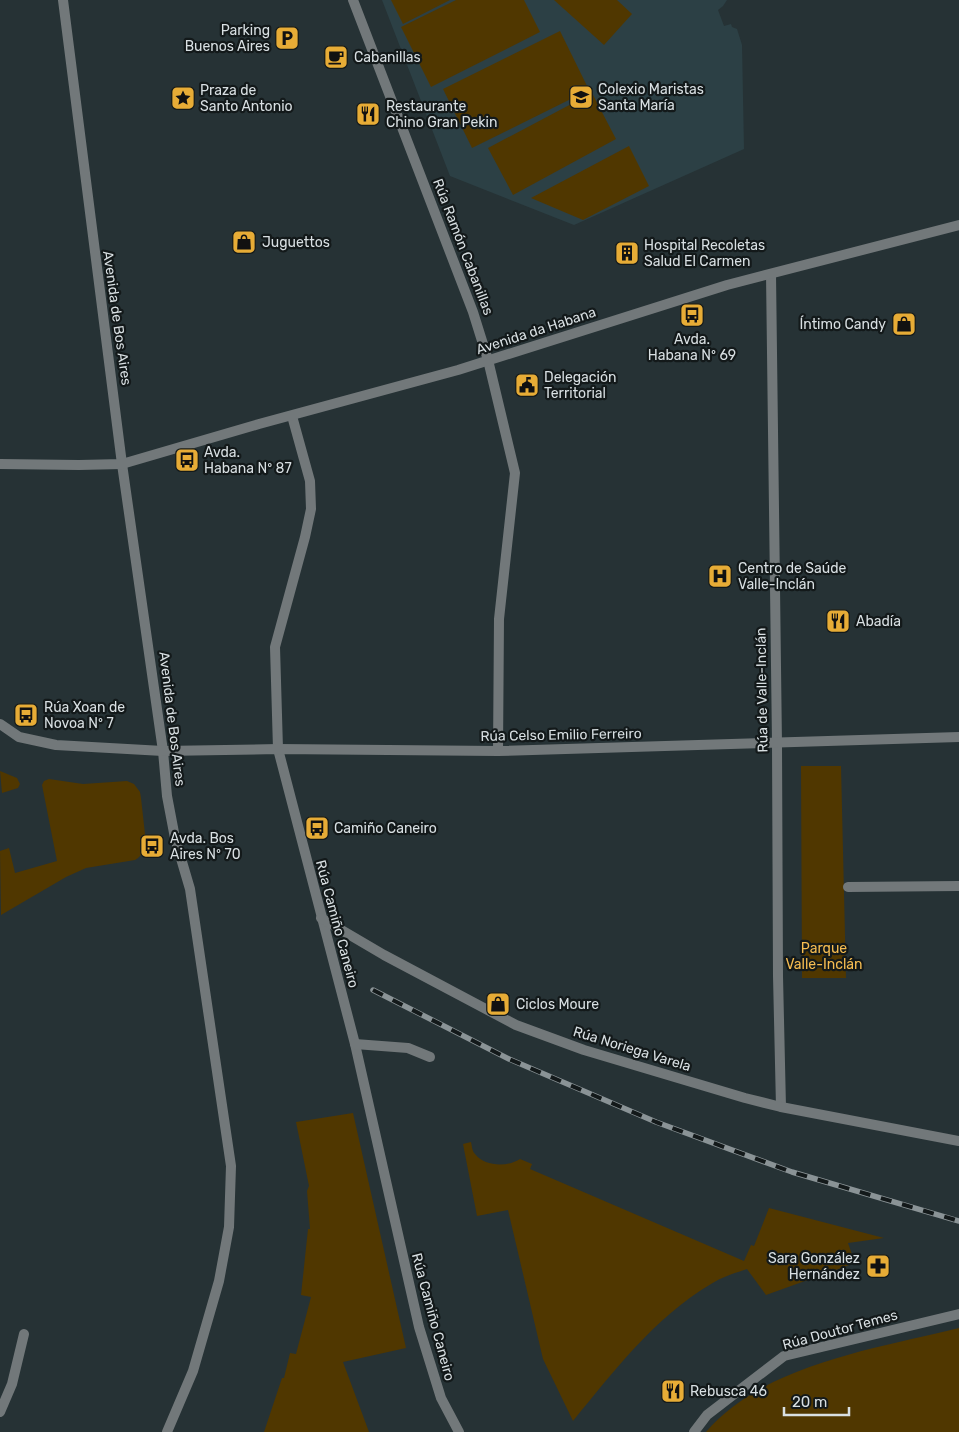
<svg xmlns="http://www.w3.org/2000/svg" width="959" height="1432" font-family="Rubik,sans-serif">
  <rect width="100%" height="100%" fill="#263235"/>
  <polygon fill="#2c4045" points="382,0 727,0 723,6 718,10 724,26 731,24 732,27 737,29 742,45 744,149 574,225 450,176"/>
  <g fill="#503700">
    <polygon points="391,0 450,0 403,24"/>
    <polygon points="456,0 524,0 540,32 431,87 401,27"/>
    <polygon points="554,0 617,0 632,14 604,45"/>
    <polygon points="560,31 589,90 472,148 443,89"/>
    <polygon points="592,93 616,139 513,195 488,148"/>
    <polygon points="629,146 649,186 583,220 531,198"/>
    <polygon points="801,766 841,766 846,978 802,978"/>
    <polygon points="0,771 17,778 20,784 18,788 2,793"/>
    <path d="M49,779L83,784L127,781L134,784L140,792L141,798L146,843C144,850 142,856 135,860L86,868L66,877L1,915L0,851L9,848L15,873L57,861L42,785L44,781Z"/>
    <polygon points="353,1113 406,1348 343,1362 369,1432 264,1432 282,1378 284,1378 290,1353 296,1354 311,1297 301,1295 308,1229 310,1229 307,1191 309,1186 296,1122"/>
    <path d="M471,1142C472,1146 472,1151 475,1154C485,1167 508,1167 520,1159L532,1164L530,1169L744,1261L751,1245L754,1246L769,1208L884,1238L848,1243L855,1263L766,1295L747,1269C735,1273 722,1277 711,1284C654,1318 614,1371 573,1421L543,1359L508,1210L477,1216L463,1144Z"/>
    <path d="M959,1328V1432H706C762,1365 878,1348 959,1328Z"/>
  </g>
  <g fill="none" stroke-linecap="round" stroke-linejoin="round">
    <g stroke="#72787a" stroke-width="10">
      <polyline points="63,0 122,464 163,751 167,796 175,838 190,889 231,1166 229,1227 219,1281 193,1371 167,1432"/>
      <polyline points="353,0 473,312 488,360 515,473 499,619 498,751"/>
      <polyline points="771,274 777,744 778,976 781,1107"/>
      <polyline points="292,416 310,481 311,509 305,537 275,647 278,749 355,1044 419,1327 441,1398 459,1432"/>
      <polyline points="0,724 19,737 56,745 163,751 278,749 498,751 959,737"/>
      <polyline points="848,887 959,886"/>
      <polyline points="321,918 384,955 516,1025 584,1050 745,1098 781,1107 959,1141"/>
      <polyline points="355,1044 408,1048 430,1057"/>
      <polyline points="0,1412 12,1384 24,1334"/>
      <polyline points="694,1432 707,1415 784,1356 959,1314"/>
    </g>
    <polyline stroke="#72787a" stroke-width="10" points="0,464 79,465 122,464 259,424 458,370 727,285 959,225"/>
    <g stroke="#8a9396" stroke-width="5.5">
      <polyline id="rail" points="373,990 509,1059 656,1122 792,1172 959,1221"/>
    </g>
    <use href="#rail" stroke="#13191a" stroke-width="4" stroke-dasharray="11" stroke-linecap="butt"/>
  </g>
  <defs>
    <g id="parking-square" transform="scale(1.25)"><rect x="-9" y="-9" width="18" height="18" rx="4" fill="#e7ac36" stroke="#13191a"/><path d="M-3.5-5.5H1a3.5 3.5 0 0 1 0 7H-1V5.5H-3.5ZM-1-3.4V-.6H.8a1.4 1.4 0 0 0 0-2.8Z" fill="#111"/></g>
    <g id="cafe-square" transform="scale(1.25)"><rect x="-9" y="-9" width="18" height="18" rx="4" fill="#e7ac36" stroke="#13191a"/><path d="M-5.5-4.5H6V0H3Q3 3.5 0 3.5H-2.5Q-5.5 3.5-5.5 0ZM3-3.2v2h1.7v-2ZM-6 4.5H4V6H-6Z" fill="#111"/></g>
    <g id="school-square" transform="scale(1.25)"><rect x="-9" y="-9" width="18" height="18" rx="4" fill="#e7ac36" stroke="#13191a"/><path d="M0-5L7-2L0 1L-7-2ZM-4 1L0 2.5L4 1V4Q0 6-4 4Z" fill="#111"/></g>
    <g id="sight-square" transform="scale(1.25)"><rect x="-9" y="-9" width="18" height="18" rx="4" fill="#e7ac36" stroke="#13191a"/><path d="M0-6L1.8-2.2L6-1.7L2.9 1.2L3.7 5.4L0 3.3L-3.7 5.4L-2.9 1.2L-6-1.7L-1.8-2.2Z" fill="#111"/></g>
    <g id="restaurant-square" transform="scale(1.25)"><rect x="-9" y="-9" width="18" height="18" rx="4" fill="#e7ac36" stroke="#13191a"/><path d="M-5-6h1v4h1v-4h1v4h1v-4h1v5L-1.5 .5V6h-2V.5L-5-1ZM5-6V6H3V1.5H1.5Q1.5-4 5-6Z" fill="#111"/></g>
    <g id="shop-square" transform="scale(1.25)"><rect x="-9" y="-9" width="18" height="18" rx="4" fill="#e7ac36" stroke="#13191a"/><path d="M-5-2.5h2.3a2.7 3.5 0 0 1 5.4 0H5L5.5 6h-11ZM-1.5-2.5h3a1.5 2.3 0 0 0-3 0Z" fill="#111"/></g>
    <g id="building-square" transform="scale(1.25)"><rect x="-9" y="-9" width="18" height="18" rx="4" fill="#e7ac36" stroke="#13191a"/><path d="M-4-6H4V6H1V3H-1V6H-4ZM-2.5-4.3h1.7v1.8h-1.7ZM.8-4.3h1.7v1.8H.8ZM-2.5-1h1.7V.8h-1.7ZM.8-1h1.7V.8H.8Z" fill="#111"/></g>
    <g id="bus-square" transform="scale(1.25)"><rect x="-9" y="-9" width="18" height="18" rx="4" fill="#e7ac36" stroke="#13191a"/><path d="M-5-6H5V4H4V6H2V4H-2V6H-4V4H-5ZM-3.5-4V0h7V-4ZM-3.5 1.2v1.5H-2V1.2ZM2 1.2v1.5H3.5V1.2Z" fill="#111"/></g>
    <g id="civic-square" transform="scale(1.25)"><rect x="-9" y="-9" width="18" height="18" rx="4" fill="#e7ac36" stroke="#13191a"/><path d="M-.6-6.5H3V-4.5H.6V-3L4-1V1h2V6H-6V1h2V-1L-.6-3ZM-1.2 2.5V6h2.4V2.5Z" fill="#111"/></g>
    <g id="hospital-square" transform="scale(1.25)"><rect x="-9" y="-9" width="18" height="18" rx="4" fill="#e7ac36" stroke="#13191a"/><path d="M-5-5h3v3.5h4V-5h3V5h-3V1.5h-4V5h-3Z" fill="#111"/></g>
    <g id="pharmacy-square" transform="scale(1.25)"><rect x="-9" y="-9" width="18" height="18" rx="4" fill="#e7ac36" stroke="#13191a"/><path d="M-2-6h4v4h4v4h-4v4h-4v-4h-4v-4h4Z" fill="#111"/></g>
  </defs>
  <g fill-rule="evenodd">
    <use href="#parking-square" x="287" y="38"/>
    <use href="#cafe-square" x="336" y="57"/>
    <use href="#school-square" x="581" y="97"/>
    <use href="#sight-square" x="183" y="98"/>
    <use href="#restaurant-square" x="368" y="114"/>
    <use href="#shop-square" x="244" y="242"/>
    <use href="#building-square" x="627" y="253"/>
    <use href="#bus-square" x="692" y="315"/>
    <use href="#shop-square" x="904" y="324"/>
    <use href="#civic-square" x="527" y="385"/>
    <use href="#bus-square" x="187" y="460"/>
    <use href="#hospital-square" x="720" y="576"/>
    <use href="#restaurant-square" x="838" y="621"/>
    <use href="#bus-square" x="26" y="715"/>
    <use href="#bus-square" x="317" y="828"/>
    <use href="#bus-square" x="152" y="846"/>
    <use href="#shop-square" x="498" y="1004"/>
    <use href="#pharmacy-square" x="878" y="1266"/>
    <use href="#restaurant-square" x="673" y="1391"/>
  </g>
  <g text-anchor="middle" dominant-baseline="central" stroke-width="4.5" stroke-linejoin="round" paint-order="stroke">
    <g font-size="14" fill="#d8dfe2" stroke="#13191a" text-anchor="start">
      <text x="270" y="30" text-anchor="end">Parking<tspan x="270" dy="16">Buenos Aires</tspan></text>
      <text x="354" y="57">Cabanillas</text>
      <text x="598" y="89">Colexio Maristas<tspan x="598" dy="16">Santa María</tspan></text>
      <text x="200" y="90">Praza de<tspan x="200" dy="16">Santo Antonio</tspan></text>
      <text x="386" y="106">Restaurante<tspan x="386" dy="16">Chino Gran Pekin</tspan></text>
      <text x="262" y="242">Juguettos</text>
      <text x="644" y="245">Hospital Recoletas<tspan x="644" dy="16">Salud El Carmen</tspan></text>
      <text x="886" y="324" text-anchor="end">Íntimo Candy</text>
      <text x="692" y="339" text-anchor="middle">Avda.<tspan x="692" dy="16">Habana Nº 69</tspan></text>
      <text x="544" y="377">Delegación<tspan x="544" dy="16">Territorial</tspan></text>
      <text x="204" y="452">Avda.<tspan x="204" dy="16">Habana Nº 87</tspan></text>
      <text x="738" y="568">Centro de Saúde<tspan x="738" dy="16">Valle-Inclán</tspan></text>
      <text x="856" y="621">Abadía</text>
      <text x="44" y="707">Rúa Xoan de<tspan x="44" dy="16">Novoa Nº 7</tspan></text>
      <text x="334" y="828">Camiño Caneiro</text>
      <text x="170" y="838">Avda. Bos<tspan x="170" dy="16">Aires Nº 70</tspan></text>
      <text x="516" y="1004">Ciclos Moure</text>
      <text x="860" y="1258" text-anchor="end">Sara González<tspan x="860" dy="16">Hernández</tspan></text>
      <text x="690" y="1391">Rebusca 46</text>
    </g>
    <g font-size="14" fill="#d8dfe2" stroke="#13191a">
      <text transform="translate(463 247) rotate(69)">Rúa Ramón Cabanillas</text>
      <text transform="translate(117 318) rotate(82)">Avenida de Bos Aires</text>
      <text transform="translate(536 331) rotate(-18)">Avenida da Habana</text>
      <text transform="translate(762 690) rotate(-91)">Rúa de Valle-Inclán</text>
      <text transform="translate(172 719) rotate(83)">Avenida de Bos Aires</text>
      <text transform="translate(561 735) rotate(-1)">Rúa Celso Emilio Ferreiro</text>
      <text transform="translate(337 924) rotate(75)">Rúa Camiño Caneiro</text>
      <text transform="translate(632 1049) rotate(17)">Rúa Noriega Varela</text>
      <text transform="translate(433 1317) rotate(75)">Rúa Camiño Caneiro</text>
      <text transform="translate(840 1330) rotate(-15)">Rúa Doutor Temes</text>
    </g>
    <g font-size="14" fill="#f5bc51" stroke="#13191a">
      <text x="824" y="948">Parque<tspan x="824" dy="16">Valle-Inclán</tspan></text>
    </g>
  </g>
  <path d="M784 1407v8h65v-8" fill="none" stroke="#d8dfe2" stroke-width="2.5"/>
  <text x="792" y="1407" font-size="15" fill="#d8dfe2" stroke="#13191a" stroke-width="4" paint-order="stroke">20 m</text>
</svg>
